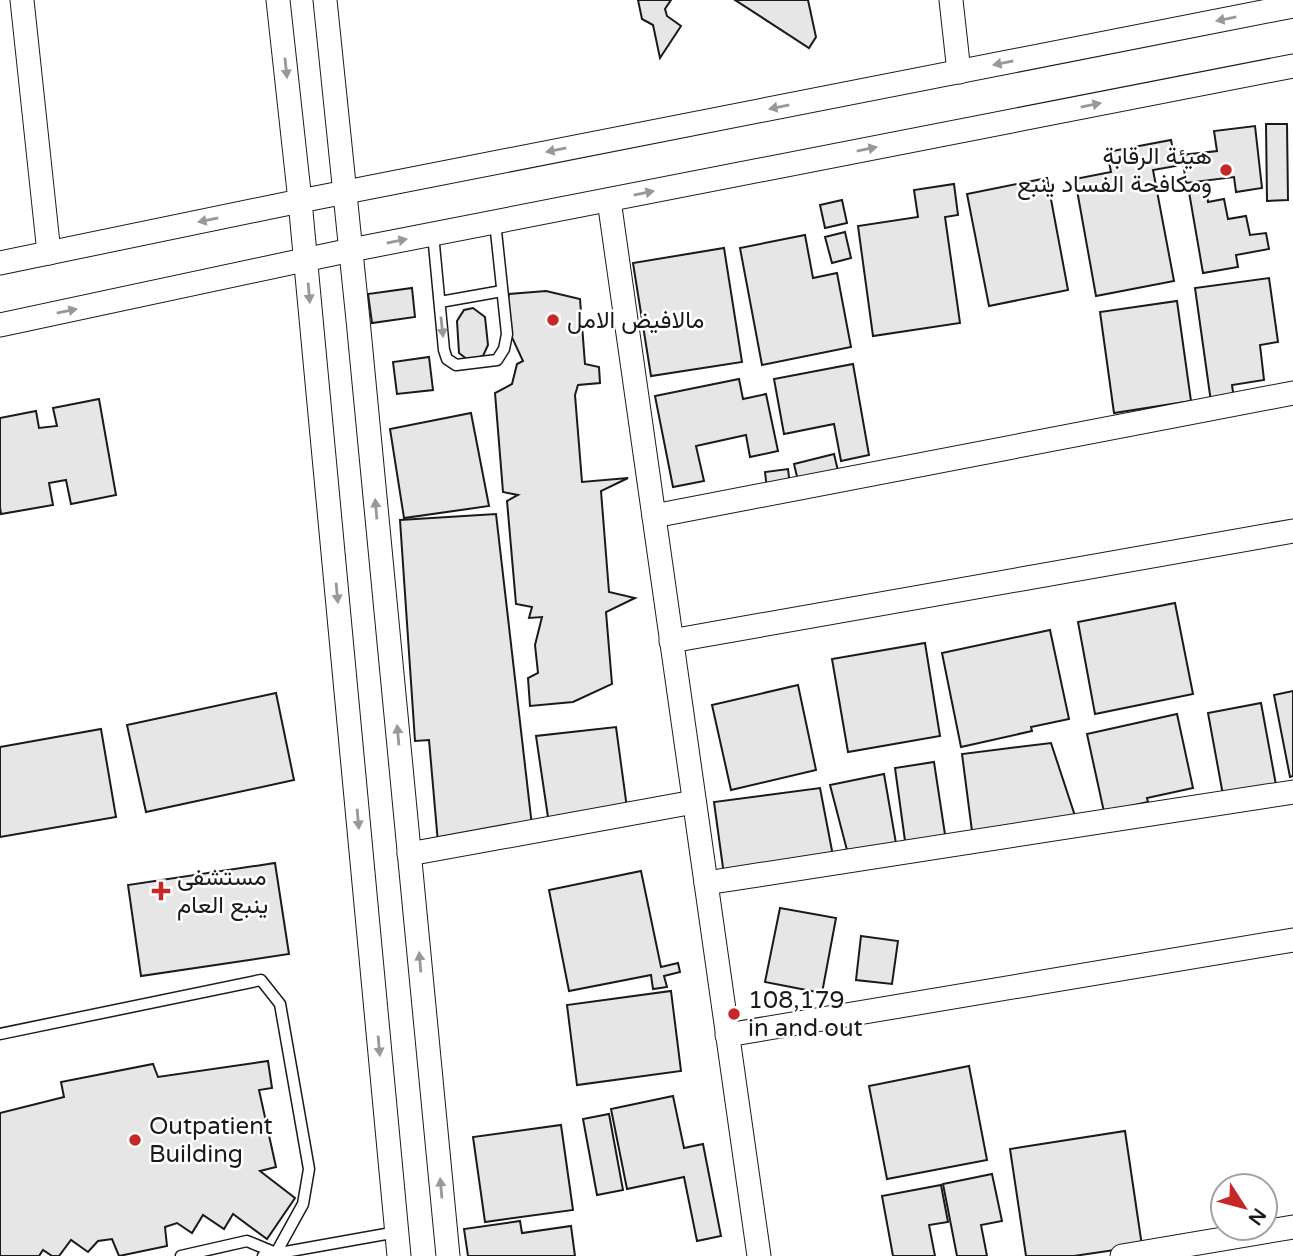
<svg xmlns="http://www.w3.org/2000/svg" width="1293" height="1256" font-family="'Varela Round',Vazirmatn,sans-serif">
  <rect width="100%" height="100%" fill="#fff"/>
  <g fill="#e6e6e6" stroke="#1a1a1a" stroke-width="2">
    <polygon points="638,0 671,0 665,9 667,16 681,26 660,58 653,25 642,19"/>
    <polygon points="735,0 808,0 816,37 809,48"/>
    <polygon points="1266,124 1287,124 1288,200 1267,201"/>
    <polygon points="1255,126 1262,188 1236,192 1234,177 1186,183 1182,155 1217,151 1214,131"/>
    <polygon points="1171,140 1176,166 1153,170 1174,281 1096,296 1075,179 1111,172 1107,152"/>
    <polygon points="1047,178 1068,290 989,306 967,194"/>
    <polygon points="954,184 958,215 945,217 960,323 873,336 858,226 918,217 914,190"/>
    <polygon points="1206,189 1208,202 1224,199 1228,219 1246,216 1250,235 1266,233 1269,249 1236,255 1238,267 1203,273 1189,192"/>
    <polygon points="842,200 847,223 825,228 820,205"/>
    <polygon points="845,232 851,258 832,263 825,237"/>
    <polygon points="805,235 813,278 837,273 851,347 762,365 740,248"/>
    <polygon points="724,248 742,362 651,376 633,263"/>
    <polygon points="1269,278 1278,342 1260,345 1264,380 1232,385 1234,399 1211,402 1195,288"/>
    <polygon points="412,288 415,317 372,323 368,294"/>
    <polygon points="546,291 580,299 585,364 599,367 600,383 578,385 575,395 582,482 628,478 601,491 609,592 635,598 606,612 612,684 573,702 530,706 528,678 538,673 535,645 542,617 529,618 532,607 516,604 507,501 518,495 503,492 495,393 512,384 517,364 523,361 503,318 509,294"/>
    <polygon points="1177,301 1191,401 1114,413 1100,312"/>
    <polygon points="473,308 485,317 488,345 483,356 468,360 459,353 457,321 464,310"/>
    <polygon points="429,357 433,390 397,394 393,362"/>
    <polygon points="853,364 869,455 841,461 834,424 784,434 774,379"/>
    <polygon points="739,379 743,399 766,394 778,451 750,457 746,435 696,446 704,481 673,487 655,396"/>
    <polygon points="99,399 116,495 71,504 66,480 49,483 53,505 1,514 0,507 0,418 36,411 39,428 57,426 53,408"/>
    <polygon points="471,413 489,506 404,518 390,429"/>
    <polygon points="834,454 839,475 799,485 794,464"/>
    <polygon points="788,469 790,486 767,489 765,472"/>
    <polygon points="496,514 532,826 438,843 429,740 415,741 400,520"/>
    <polygon points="1175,603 1193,694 1095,714 1078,622"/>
    <polygon points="1050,630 1069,719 1031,727 1032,731 961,747 942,653"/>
    <polygon points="925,643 940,736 848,752 832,659"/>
    <polygon points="798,685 816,770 731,790 712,705"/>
    <polygon points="1293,691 1293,776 1290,777 1274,695"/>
    <polygon points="276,693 294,780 146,812 127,725"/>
    <polygon points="1261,703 1276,785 1223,795 1208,713"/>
    <polygon points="1177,714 1193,788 1147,798 1148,802 1104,812 1087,734"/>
    <polygon points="616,727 627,808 549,824 536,736"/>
    <polygon points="101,729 116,817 0,837 0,747"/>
    <polygon points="1051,743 1076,819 973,839 962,754"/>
    <polygon points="934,762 946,841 906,848 895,768"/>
    <polygon points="884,774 897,849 848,854 830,785"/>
    <polygon points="820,788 833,856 724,875 714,802"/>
    <polygon points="275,863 289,954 141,976 128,885"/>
    <polygon points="641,871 661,967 678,963 680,972 664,976 667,987 653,989 651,975 569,991 549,890"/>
    <polygon points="780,908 836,918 822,993 765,982"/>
    <polygon points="861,936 898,941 892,984 856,980"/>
    <polygon points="671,991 681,1071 577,1085 567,1005"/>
    <polygon points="268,1061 272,1088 259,1090 276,1167 260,1171 295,1198 267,1239 233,1214 224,1229 203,1215 192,1233 177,1223 165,1227 167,1246 119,1256 112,1239 98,1241 88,1252 71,1240 59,1256 52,1256 43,1250 39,1256 0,1256 0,1113 64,1097 61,1082 153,1064 158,1077"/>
    <polygon points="969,1066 987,1160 887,1179 869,1086"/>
    <polygon points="673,1096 684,1148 703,1144 721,1236 697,1241 684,1177 627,1189 611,1109"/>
    <polygon points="609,1114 623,1190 597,1195 583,1119"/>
    <polygon points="561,1125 573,1210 485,1222 473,1137"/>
    <polygon points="1125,1131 1142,1246 1074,1256 1026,1256 1010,1149"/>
    <polygon points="992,1174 1002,1221 981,1225 987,1256 957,1256 943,1184"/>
    <polygon points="941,1185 948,1222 929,1225 935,1256 893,1256 882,1196"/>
    <polygon points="520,1221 522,1233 571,1226 575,1256 468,1256 464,1229"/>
  </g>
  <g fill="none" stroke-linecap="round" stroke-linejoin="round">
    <g stroke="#1a1a1a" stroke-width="13">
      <g id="service">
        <polyline points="433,234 444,350 447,359 456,365 497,360 504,349 507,334 495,222"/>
        <polyline points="440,302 502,291"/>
        <polyline points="0,1034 261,980 280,1004 309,1169 303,1204 276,1253 247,1241 181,1256"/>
        <polyline points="263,1256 397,1232"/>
      </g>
    </g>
    <g stroke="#1a1a1a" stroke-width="25">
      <g id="minor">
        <polyline points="22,0 49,253"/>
        <polyline points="325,0 358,320 448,1256"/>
        <polyline points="951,0 959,72"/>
        <polyline points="609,200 759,1256"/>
        <polyline points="0,263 300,201 278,0"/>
        <polyline points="0,325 351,250 1293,66"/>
        <polyline points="654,516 1293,393"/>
        <polyline points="671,641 1293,531"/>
        <polyline points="409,854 694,802"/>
        <polyline points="706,883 1293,792"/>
        <polyline points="727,1035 1293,940"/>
        <polyline points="399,1256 300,201 1293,6"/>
        <polyline points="1122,1256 1293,1227"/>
      </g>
    </g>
    <use href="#service" stroke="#fff" stroke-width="10"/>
    <use href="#minor" stroke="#fff" stroke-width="23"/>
  </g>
  <defs><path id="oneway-solid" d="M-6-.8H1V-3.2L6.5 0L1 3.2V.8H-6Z" transform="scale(1.75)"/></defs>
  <g fill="#989898">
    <use href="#oneway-solid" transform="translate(1226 19) rotate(169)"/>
    <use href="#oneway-solid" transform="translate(1003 63) rotate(169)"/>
    <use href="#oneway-solid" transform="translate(286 68) rotate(84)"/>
    <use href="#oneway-solid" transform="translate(1091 105) rotate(-11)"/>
    <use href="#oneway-solid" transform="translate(779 107) rotate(169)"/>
    <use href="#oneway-solid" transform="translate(867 149) rotate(-11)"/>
    <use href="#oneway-solid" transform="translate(556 150) rotate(169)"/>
    <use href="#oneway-solid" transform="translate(644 193) rotate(-11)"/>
    <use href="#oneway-solid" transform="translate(208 220) rotate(168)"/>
    <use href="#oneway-solid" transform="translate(397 241) rotate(-11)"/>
    <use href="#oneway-solid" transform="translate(309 293) rotate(85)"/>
    <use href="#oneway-solid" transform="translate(67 311) rotate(-12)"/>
    <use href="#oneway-solid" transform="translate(442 327) rotate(84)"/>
    <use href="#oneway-solid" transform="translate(376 509) rotate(-95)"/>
    <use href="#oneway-solid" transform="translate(337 593) rotate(85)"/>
    <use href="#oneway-solid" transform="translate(398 735) rotate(-95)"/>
    <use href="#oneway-solid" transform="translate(358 819) rotate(85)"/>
    <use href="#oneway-solid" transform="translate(420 962) rotate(-95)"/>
    <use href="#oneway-solid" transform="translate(379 1046) rotate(85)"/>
    <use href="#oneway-solid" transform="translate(441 1188) rotate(-95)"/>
  </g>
  <g fill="#c62828" stroke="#fff" stroke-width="2.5">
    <circle cx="1226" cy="170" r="7"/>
    <circle cx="553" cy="320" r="7"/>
    <path d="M157.5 880.5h7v7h7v7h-7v7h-7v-7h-7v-7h7z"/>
    <circle cx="734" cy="1014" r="7"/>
    <circle cx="135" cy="1140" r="7"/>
  </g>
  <g text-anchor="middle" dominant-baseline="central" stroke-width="5" stroke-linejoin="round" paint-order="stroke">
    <g font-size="24" fill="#1a1a1a" stroke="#fff" text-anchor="start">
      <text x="1212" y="156" text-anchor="end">هيئة الرقابة<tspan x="1212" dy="28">ومكافحة الفساد ينبع</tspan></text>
      <text x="567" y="320">مالافيض الامل</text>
      <text x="177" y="877">مستشفى<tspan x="177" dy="28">ينبع العام</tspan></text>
      <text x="748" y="1000">108,179<tspan x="748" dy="28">in and out</tspan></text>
      <text x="149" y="1126">Outpatient<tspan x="149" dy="28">Building</tspan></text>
    </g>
  </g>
  <g transform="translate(1244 1207) rotate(126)"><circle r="33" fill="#ffffff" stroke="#a3a3a3" stroke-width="2"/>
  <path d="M0-5L12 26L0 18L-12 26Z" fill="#c62828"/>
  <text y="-10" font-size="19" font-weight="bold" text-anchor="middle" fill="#1a1a1a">N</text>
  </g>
</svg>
